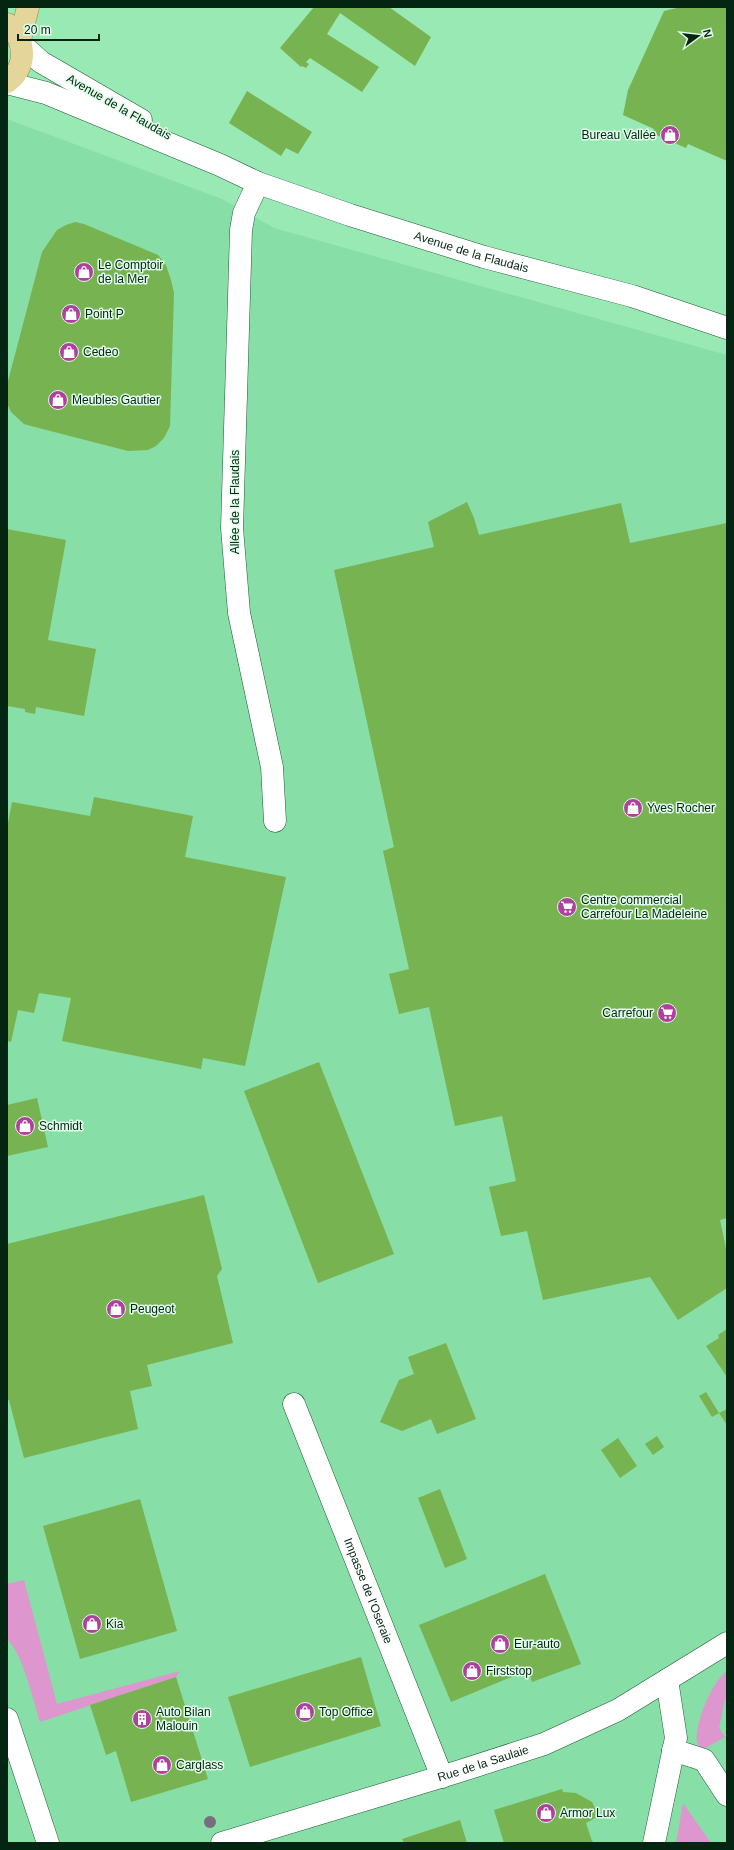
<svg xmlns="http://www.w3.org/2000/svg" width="734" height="1850" font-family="Arial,sans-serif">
  <rect width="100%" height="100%" fill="#99e9b4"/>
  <polygon fill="#87dea6" points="7,119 222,199 274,228 727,355 727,1843 7,1843"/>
  <g fill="#dd97ce">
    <path d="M24,1580L57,1704L180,1671L176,1677L40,1722C33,1700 23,1654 7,1639V1584Z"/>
    <path d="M727,1671V1698L725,1699L719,1728L725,1737L704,1749C701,1747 698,1746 697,1742C694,1725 712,1681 727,1671Z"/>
    <polygon points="683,1803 711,1843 676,1843"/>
  </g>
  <g fill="#77b350">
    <polygon points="314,7 389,7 431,37 415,66 340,13 327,34 379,67 362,92 310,58 306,62 309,64 306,68 302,66 301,67 280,48"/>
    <polygon points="681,7 727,7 727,161 688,144 686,148 652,133 654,129 623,115 628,90 664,11"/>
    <polygon points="247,91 312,132 298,154 286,148 281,156 229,123"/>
    <polygon points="75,222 84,224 158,255 166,265 171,280 174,293 170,426 164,438 156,446 148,450 128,451 31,426 24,424 11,412 7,403 8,381 42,252 57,230 66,225"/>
    <polygon points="467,502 474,518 479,535 621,503 630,543 727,523 727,1218 720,1220 727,1253 727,1288 678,1320 650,1277 543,1300 527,1231 501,1236 489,1187 516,1181 502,1116 455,1126 429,1007 399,1014 389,974 409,969 383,851 394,847 334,570 434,547 428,522"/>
    <polygon points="7,529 66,540 48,640 96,649 84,716 36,707 35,714 25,712 25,709 7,706"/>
    <polygon points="94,797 193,816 185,857 286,877 245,1066 203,1058 201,1069 62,1041 71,998 39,993 34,1013 18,1010 11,1042 7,1041 7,828 12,802 90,816"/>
    <polygon points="319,1062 394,1254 318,1283 244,1091"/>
    <polygon points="37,1098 48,1147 7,1156 7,1105"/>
    <polygon points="204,1195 222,1269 217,1276 233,1343 147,1365 152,1386 130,1391 138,1429 24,1458 9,1400 7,1400 7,1244"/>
    <polygon points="727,1329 727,1377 706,1346 719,1338 718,1335"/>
    <polygon points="446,1343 476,1419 437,1434 431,1419 402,1431 380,1422 399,1380 414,1374 408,1357"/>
    <polygon points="706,1392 719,1413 712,1417 699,1396"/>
    <polygon points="727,1409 727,1425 719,1413"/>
    <polygon points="657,1436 664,1447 653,1455 645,1444"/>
    <polygon points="618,1438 637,1466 620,1478 601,1450"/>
    <polygon points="440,1489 467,1559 445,1568 418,1498"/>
    <polygon points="140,1499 177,1631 80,1659 43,1526"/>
    <polygon points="545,1574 581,1664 532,1682 528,1670 451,1702 419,1625"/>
    <polygon points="361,1657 381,1726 250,1767 228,1697"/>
    <polygon points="176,1677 208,1779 131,1802 116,1751 106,1755 90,1705"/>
    <polygon points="562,1789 563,1792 576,1793 592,1802 599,1816 586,1823 592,1841 593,1840 592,1843 504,1843 494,1810"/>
    <polygon points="460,1820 467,1843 404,1843 402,1839"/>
  </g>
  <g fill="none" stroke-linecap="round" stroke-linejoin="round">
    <g stroke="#1e5b38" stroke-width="23">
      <g id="minor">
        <polyline points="21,44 41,62 141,120"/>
        <path id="s1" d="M7,83L46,93L220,165L258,183L350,215L484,257L632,296L727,328"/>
        <polyline points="258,183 244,213 241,230 232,528 239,613 272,767 275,821"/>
        <path id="s2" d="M294,1404L442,1777"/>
        <polyline points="7,1719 48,1843"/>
        <polyline points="673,1750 704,1760 727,1795"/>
        <path id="s3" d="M222,1843L457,1772L544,1744L618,1710L727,1643"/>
        <polyline points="654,1843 676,1738 667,1680"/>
      </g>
    </g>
    <g stroke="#8a8540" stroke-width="23">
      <g id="major">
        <path d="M7,24C26,39 28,67 7,82"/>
        <polyline points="20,39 28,7"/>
      </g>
    </g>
    <use href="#minor" stroke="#fff" stroke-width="22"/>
    <use href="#major" stroke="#e4d59b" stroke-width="22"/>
  </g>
  <circle fill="#786d7e" cx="210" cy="1822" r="6"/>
  <defs>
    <g id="shop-disc" transform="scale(1)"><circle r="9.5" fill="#af409d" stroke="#dffde8"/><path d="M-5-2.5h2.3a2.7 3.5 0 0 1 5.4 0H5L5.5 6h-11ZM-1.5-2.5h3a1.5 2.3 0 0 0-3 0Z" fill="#fff"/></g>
    <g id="supermarket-disc" transform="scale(1)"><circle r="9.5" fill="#af409d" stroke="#dffde8"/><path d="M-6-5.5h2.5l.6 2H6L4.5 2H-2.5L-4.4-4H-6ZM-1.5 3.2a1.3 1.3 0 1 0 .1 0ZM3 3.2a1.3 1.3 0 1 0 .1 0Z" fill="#fff"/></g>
    <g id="building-disc" transform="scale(1)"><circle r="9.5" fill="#af409d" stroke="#dffde8"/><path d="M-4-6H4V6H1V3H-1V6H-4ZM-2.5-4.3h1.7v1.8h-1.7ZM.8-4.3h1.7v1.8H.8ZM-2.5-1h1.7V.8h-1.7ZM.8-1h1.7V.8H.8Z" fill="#fff"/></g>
  </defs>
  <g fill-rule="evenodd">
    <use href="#shop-disc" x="670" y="135"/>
    <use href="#shop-disc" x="84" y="272"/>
    <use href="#shop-disc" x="71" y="314"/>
    <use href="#shop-disc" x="69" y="352"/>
    <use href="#shop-disc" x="58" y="400"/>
    <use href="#shop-disc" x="633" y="808"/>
    <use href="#supermarket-disc" x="567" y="907"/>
    <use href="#supermarket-disc" x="667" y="1013"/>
    <use href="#shop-disc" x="25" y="1126"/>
    <use href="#shop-disc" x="116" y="1309"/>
    <use href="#shop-disc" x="92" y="1624"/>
    <use href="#shop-disc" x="500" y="1644"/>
    <use href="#shop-disc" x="472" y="1671"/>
    <use href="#shop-disc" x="305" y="1712"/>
    <use href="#building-disc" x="142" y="1719"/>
    <use href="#shop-disc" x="162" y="1765"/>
    <use href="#shop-disc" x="546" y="1813"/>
  </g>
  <g text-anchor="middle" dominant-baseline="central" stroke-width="3" stroke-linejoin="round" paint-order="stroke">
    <g font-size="12" fill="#032512" stroke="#dffde8">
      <text transform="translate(119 107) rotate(30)">Avenue de la Flaudais</text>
      <text stroke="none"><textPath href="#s1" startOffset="495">Avenue de la Flaudais</textPath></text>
      <text transform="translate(235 502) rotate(-90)">Allée de la Flaudais</text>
      <text stroke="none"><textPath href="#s2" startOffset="201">Impasse de l'Oseraie</textPath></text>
      <text stroke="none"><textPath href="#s3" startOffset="273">Rue de la Saulaie</textPath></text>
    </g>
    <g font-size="12" fill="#032512" stroke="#dffde8" text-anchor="start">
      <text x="656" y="135" text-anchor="end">Bureau Vallée</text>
      <text x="98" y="265">Le Comptoir<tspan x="98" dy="14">de la Mer</tspan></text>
      <text x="85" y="314">Point P</text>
      <text x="83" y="352">Cedeo</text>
      <text x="72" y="400">Meubles Gautier</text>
      <text x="647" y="808">Yves Rocher</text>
      <text x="581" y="900">Centre commercial<tspan x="581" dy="14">Carrefour La Madeleine</tspan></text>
      <text x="653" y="1013" text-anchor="end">Carrefour</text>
      <text x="39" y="1126">Schmidt</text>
      <text x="130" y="1309">Peugeot</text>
      <text x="106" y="1624">Kia</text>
      <text x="514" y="1644">Eur-auto</text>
      <text x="486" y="1671">Firststop</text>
      <text x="156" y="1712">Auto Bilan<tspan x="156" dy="14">Malouin</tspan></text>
      <text x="319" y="1712">Top Office</text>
      <text x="176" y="1765">Carglass</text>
      <text x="560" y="1813">Armor Lux</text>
    </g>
  </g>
  <rect width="734" height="1850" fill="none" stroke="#032512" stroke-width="16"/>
  <g transform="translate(698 36) rotate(75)" stroke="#dffde8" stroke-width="3" paint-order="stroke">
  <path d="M0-3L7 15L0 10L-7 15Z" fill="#032512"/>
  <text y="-6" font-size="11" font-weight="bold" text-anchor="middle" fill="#032512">N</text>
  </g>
  <path d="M18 34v6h81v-6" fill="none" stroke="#032512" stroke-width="2"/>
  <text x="24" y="34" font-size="12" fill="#032512" stroke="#dffde8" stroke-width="3" paint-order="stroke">20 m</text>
</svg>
